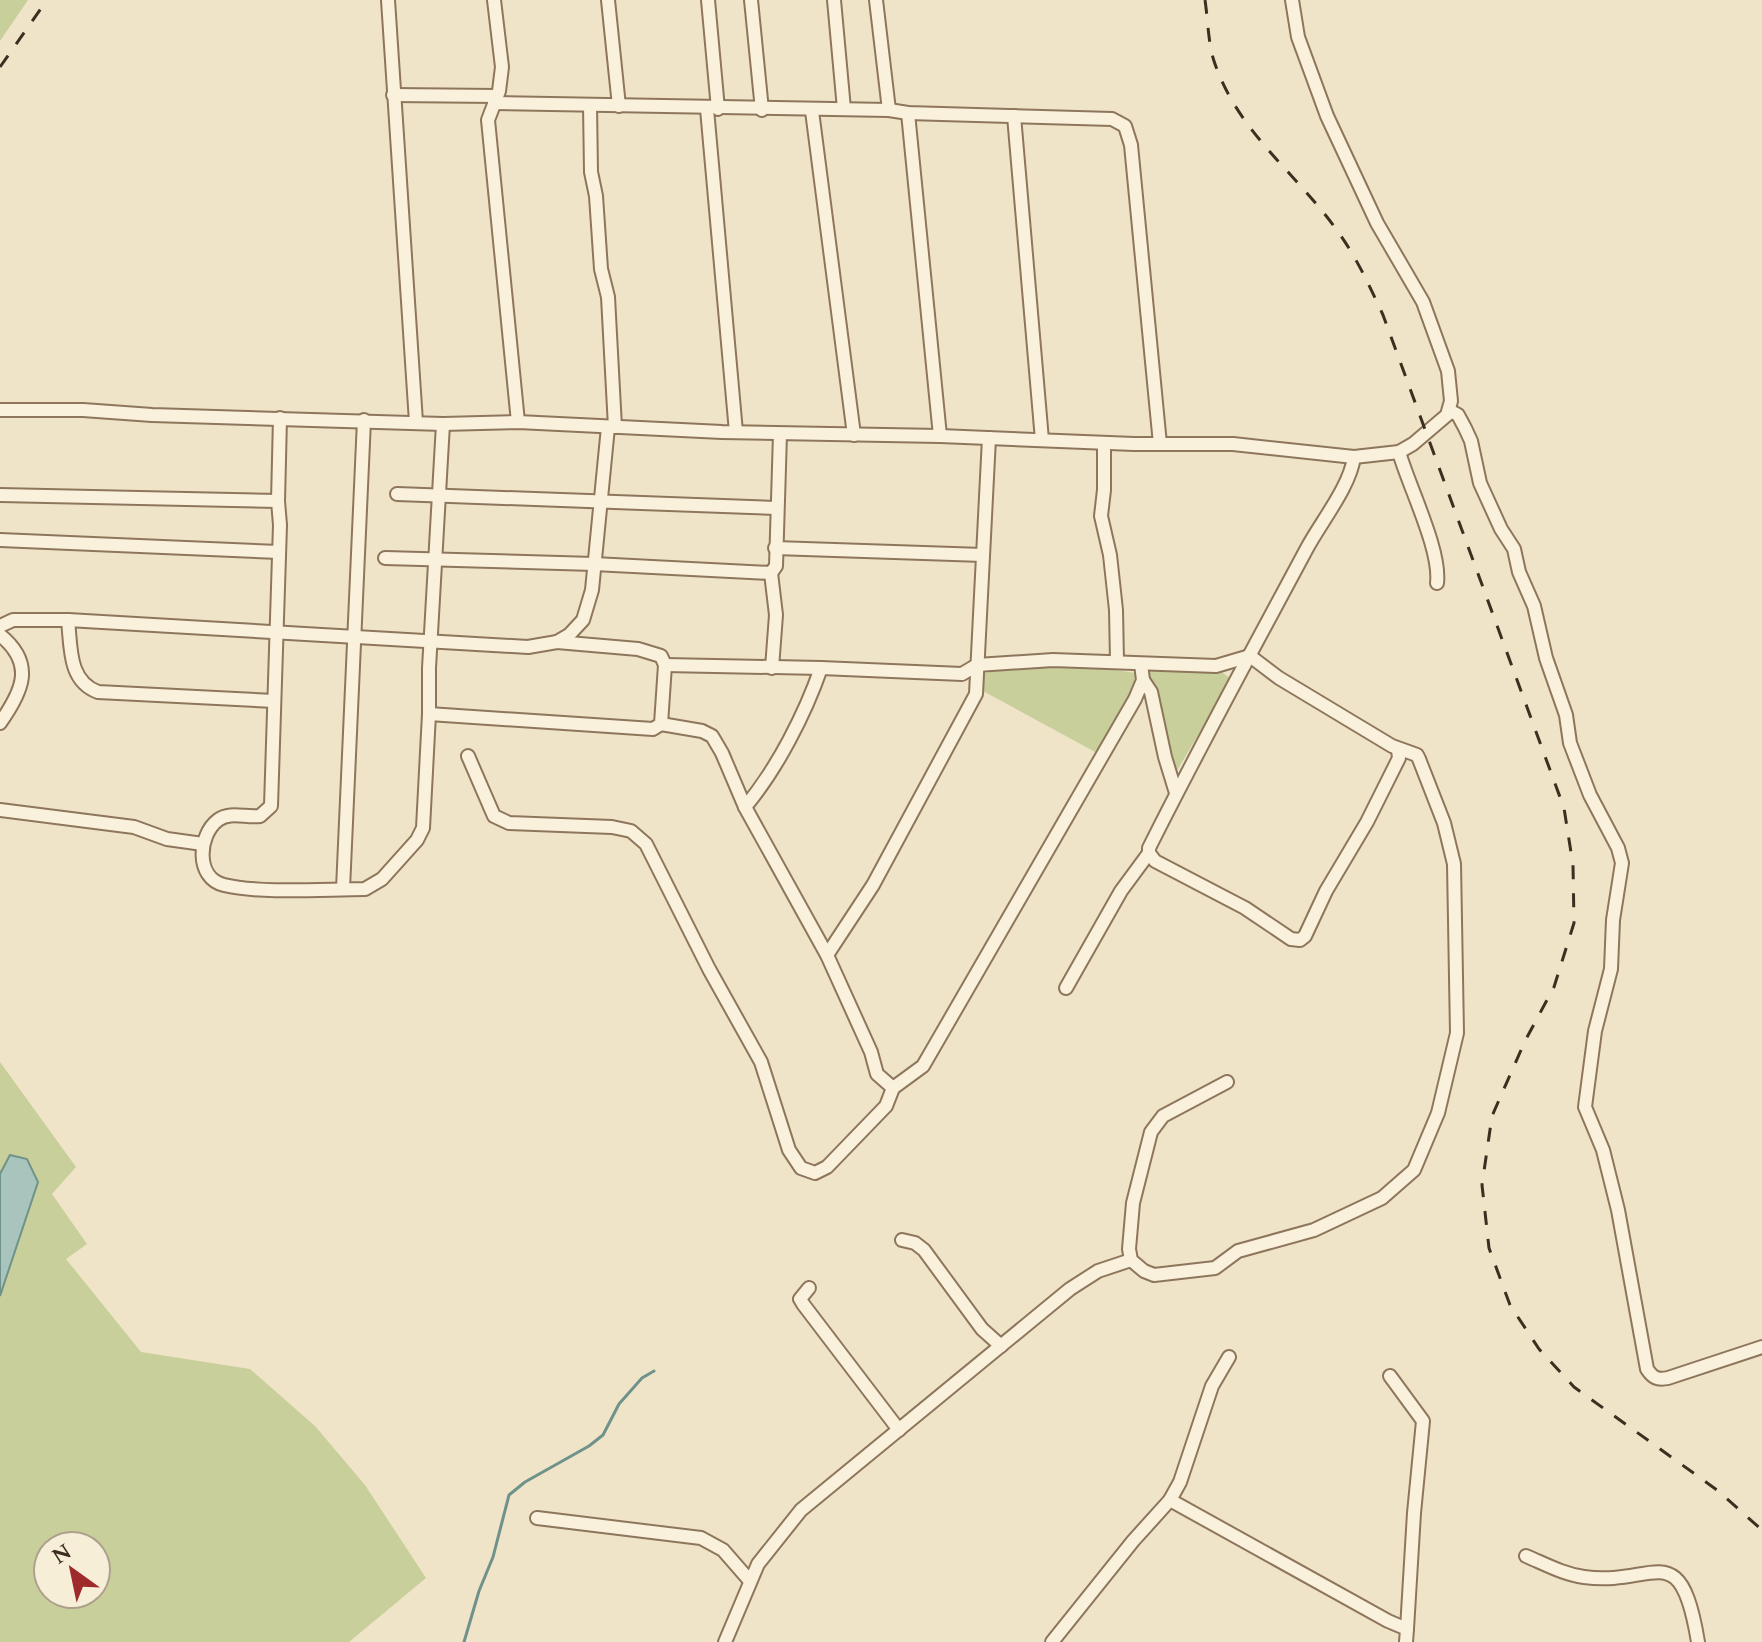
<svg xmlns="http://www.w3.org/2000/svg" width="1762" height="1642" font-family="Spectral,serif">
  <rect width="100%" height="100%" fill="#f0e4c8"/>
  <g fill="#c9cf9b" fill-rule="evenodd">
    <polygon points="0,0 28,0 0,41"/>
    <polygon points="1026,666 1093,667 1136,673 1131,695 1097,753 981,690 985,673"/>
    <polygon points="1146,670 1222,672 1231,679 1175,774"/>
    <path d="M0,1062L76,1167L52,1194L87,1244L66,1259L141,1352L250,1369L315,1426L365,1485L426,1578L349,1642H0ZM48,1546H96V1594H48Z"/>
  </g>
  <polygon fill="#a9c4bc" stroke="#6f938a" stroke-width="2" points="10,1155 27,1159 38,1182 0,1296 0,1174"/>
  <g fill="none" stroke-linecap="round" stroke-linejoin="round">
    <polyline stroke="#6f938a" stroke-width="3" points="464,1642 479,1591 493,1557 509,1495 525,1482 589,1446 603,1435 619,1404 642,1378 654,1371"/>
    <g stroke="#8d765c" stroke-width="16">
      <g id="minor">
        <polyline points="388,0 416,422"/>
        <polyline points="494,0 502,67 499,91 488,120 518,422"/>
        <polyline points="608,0 619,106"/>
        <polyline points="708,0 718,109"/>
        <polyline points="751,0 762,110"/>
        <polyline points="834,0 844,109"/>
        <polyline points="876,0 889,110"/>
        <polyline points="393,95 497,96"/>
        <polyline points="494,103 889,110 908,113 1112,119 1125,126 1131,145 1160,444"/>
        <polyline points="590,105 591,172 596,196 601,269 608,297 615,427"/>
        <polyline points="707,109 736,432"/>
        <polyline points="812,111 854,435"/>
        <polyline points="908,113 940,436"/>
        <polyline points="1014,116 1042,440"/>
        <polyline points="0,410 83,410 152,415 443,424 518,422 722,432 940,436 1134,444 1233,444 1354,457 1399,452 1413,444 1447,415 1451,401 1448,371 1423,302 1377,223 1327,116 1298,37 1292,0"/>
        <path d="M1449,410L1458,415L1465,428L1471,441L1480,483L1501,529L1514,549L1519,572L1534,606L1546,658L1566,715L1570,743L1590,795L1618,848L1622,863L1613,920L1611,969L1595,1031L1585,1107L1603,1150L1618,1210L1647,1369C1653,1378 1657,1380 1668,1378L1762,1347"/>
        <path d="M280,418L278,501L280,525L271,806L260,816C246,818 230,811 218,820C198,835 195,878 224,885C262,894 325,889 365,889L382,879L417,840L423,828L429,714V668L443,424"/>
        <polyline points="1104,443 1104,490 1101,516 1110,555 1116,610 1117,661"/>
        <path d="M1399,452C1409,487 1441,550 1437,583"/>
        <path d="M1354,457C1350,487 1320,523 1306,550C1253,649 1199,748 1149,848V853L1155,861L1245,908L1291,939L1300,940L1305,936L1326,891L1367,822L1399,758L1398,750"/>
        <polyline points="397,494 776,508"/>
        <polyline points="0,495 278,501"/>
        <polyline points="0,540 279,552"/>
        <polyline points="775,548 983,555"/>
        <polyline points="385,558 594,564 771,573 776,566 780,434"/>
        <polyline points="771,573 776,615 772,668"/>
        <path d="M68,620C71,647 68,681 98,692L274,701"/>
        <polyline points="0,626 13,620 68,620 528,647 557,642 569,635 583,620 592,590 608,427"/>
        <path d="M0,635C36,664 22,692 0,723"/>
        <polyline points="665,665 821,668 962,674 977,665 1053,660 1216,666 1250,656 1279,678 1392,746 1417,755 1419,759 1444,823 1454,864 1457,1033 1438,1113 1414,1170 1382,1198 1314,1230 1238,1251 1215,1268 1154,1275 1144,1271 1131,1260 1129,1249 1133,1203 1151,1132 1163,1116 1227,1082"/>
        <polyline points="1143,680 1151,692 1165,757 1176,793"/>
        <polyline points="429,714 653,729 661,724 665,665 661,656 638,649 557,642"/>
        <polyline points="661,724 702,731 712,736 722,753 745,807 827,955 871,1052 877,1074 893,1088 923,1066 1135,699 1143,680 1141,664"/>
        <polyline points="468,756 494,816 509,823 612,827 631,831 646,844 709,969 761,1062 789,1150 801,1168 815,1173 827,1167 886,1106 893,1088"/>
        <path d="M745,807C777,769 805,714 821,668"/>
        <polyline points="0,810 134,827 167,839 203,844"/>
        <polyline points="343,889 364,420"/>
        <polyline points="827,955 873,885 976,694 989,438"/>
        <polyline points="1066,988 1121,891 1149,853"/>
        <polyline points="902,1240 915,1243 924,1250 982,1329 1001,1346"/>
        <polyline points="809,1288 800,1299 803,1304 899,1430"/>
        <polyline points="1390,1376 1423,1421 1414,1513 1407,1629"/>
        <polyline points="1170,1500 1388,1621 1407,1629 1406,1642"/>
        <polyline points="537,1518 701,1538 723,1550 750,1581"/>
        <path d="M1526,1556C1545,1564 1563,1574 1584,1577C1655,1587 1680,1533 1698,1642"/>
        <polyline points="725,1642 758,1564 801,1510 1070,1289 1098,1271 1131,1260"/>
        <polyline points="1052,1642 1133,1541 1170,1500 1180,1482 1212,1386 1229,1357"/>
      </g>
    </g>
    <use href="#minor" stroke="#faf1dc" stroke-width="12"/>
    <g stroke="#3d2e20" stroke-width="3" stroke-dasharray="14 14" stroke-linecap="butt">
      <path d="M1205,0C1208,20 1208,42 1214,61C1237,131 1295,172 1336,229C1356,256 1369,285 1383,315L1564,808L1573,865L1574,923L1554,987L1525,1041L1492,1116L1482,1185L1489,1248L1510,1305L1539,1349L1574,1387L1717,1490L1762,1530"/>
      <polyline points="0,67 47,0"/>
    </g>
  </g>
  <g transform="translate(72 1570) rotate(327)"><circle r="38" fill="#f7eed8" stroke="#ada18e" stroke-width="2"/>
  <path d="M0-6L14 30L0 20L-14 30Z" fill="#9e2a2b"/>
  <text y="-12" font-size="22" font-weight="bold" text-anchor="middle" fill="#3d2e20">N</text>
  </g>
</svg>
